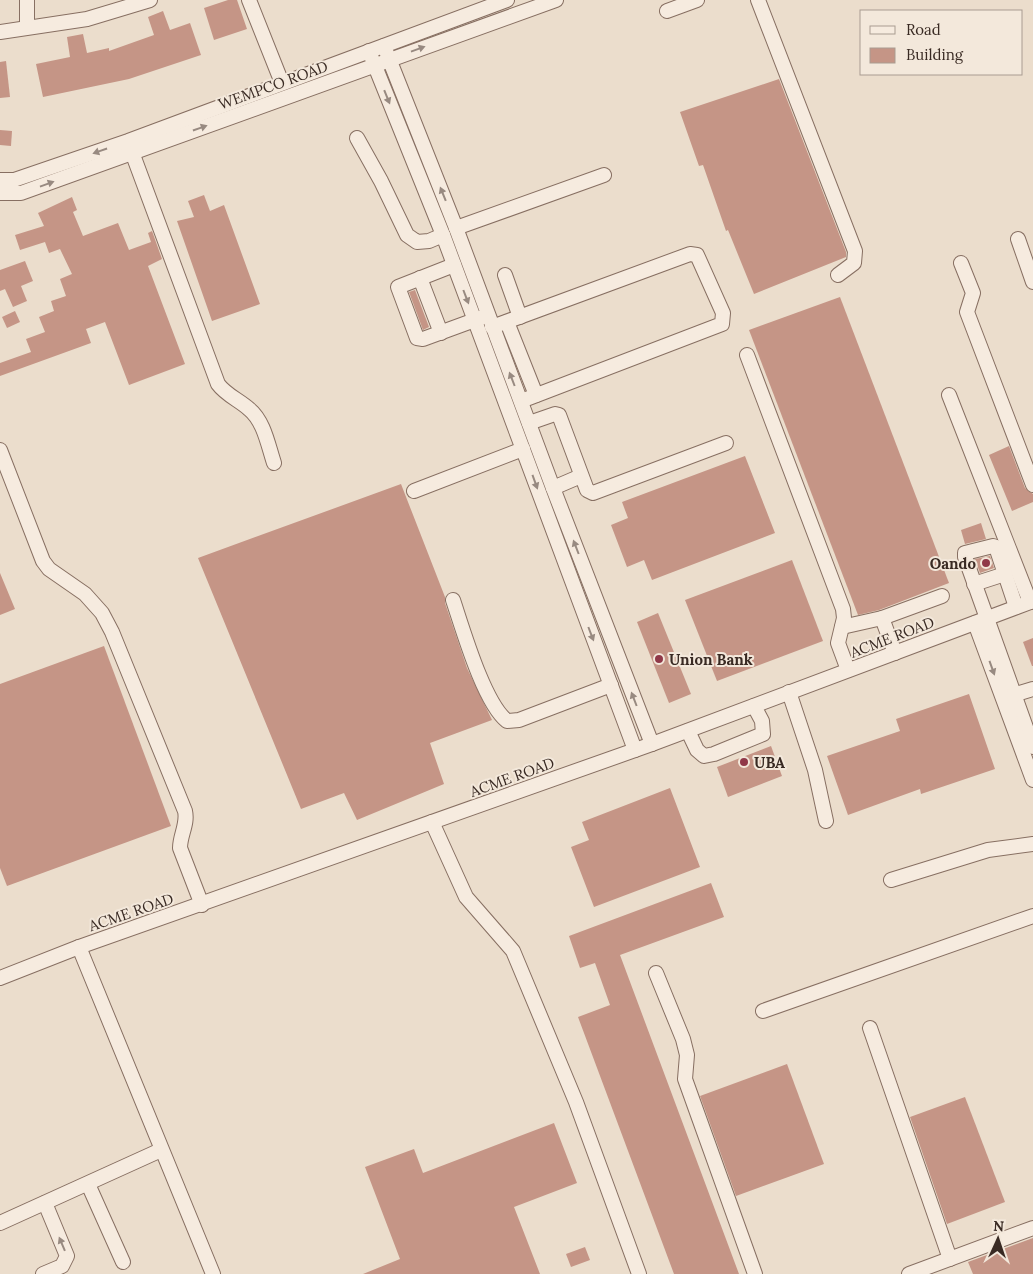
<svg xmlns="http://www.w3.org/2000/svg" width="1033" height="1274" font-family="Lora,serif">
  <rect width="100%" height="100%" fill="#ebddcc"/>
  <g fill="#c59586">
    <polygon points="228,0 237,0 247,29 214,40 204,8"/>
    <polygon points="163,11 170,30 190,23 201,55 129,79 43,97 36,64 70,57 67,37 83,34 87,53 109,48 109,51 154,35 148,17"/>
    <polygon points="6,61 10,97 0,98 0,62"/>
    <polygon points="779,79 846,252 846,257 754,294 728,230 726,231 703,165 699,166 680,112"/>
    <polygon points="0,130 12,131 11,146 0,145"/>
    <polygon points="204,195 210,211 224,205 260,304 212,321 177,221 194,217 188,201"/>
    <polygon points="72,197 77,210 73,212 83,236 118,223 129,250 151,242 148,233 152,231 162,259 148,266 185,364 129,385 105,322 86,329 91,343 0,376 0,363 31,352 26,339 45,332 39,317 54,311 51,301 66,296 60,279 72,274 60,249 49,253 45,242 20,250 15,235 44,226 38,213"/>
    <polygon points="25,261 33,281 21,286 27,301 13,307 5,289 0,291 0,270"/>
    <polygon points="415,290 429,327 423,330 409,292"/>
    <polygon points="840,297 949,583 879,610 858,615 749,330"/>
    <polygon points="15,311 20,322 7,328 2,317"/>
    <polygon points="1009,446 1025,488 1033,494 1033,502 1012,511 989,455"/>
    <polygon points="745,456 775,533 652,580 644,560 627,567 611,525 628,518 622,502"/>
    <polygon points="401,484 445,597 445,603 467,668 492,720 430,743 444,784 357,820 344,793 301,809 198,558"/>
    <polygon points="981,523 986,539 965,544 961,530"/>
    <polygon points="990,556 994,568 980,573 975,559"/>
    <polygon points="792,560 823,641 717,681 685,600"/>
    <polygon points="0,573 15,609 0,615"/>
    <polygon points="658,613 691,694 669,703 637,622"/>
    <polygon points="1033,638 1033,666 1032,666 1023,642"/>
    <polygon points="104,646 171,826 7,886 0,868 0,684"/>
    <polygon points="969,694 995,769 921,794 920,789 848,815 827,756 900,731 896,719"/>
    <polygon points="771,746 782,776 728,797 717,767"/>
    <polygon points="670,788 700,867 594,907 571,847 589,840 582,822"/>
    <polygon points="711,883 724,917 620,955 739,1274 674,1274 578,1017 610,1005 595,963 580,968 569,936"/>
    <polygon points="787,1064 824,1164 736,1196 700,1096"/>
    <polygon points="965,1097 1005,1202 947,1224 910,1117"/>
    <polygon points="554,1123 577,1183 514,1207 540,1274 363,1274 400,1259 365,1167 414,1149 423,1173"/>
    <polygon points="1033,1238 1033,1274 973,1274 968,1262"/>
    <polygon points="585,1247 590,1260 571,1267 566,1254"/>
  </g>
  <g fill="none" stroke-linecap="round" stroke-linejoin="round">
    <g stroke="#876f62" stroke-width="16">
      <g id="minor">
        <polyline points="27,0 27,27"/>
        <polyline points="249,0 282,83"/>
        <polyline points="758,0 855,251 854,263 838,275"/>
        <polyline points="667,11 697,0"/>
        <polyline points="0,32 87,19 150,0"/>
        <polyline points="384,46 456,228 553,488 652,744"/>
        <polyline points="369,51 443,235 635,750"/>
        <polyline points="357,138 381,181 407,235 417,242 429,241 443,235"/>
        <path d="M129,144L218,384C226,395 239,400 249,409C264,421 268,445 274,463"/>
        <polyline points="0,180 14,180 128,141 507,0"/>
        <polyline points="0,193 21,193 556,0"/>
        <polyline points="456,228 604,175"/>
        <polyline points="1018,239 1033,282"/>
        <polyline points="961,263 973,293 967,312 1033,485"/>
        <polyline points="454,265 398,287 417,338 423,339 483,317"/>
        <polyline points="505,275 520,317"/>
        <polyline points="420,278 441,333"/>
        <polyline points="507,322 536,395"/>
        <polyline points="492,327 690,254 697,255 723,313 722,324 521,401"/>
        <polyline points="747,355 843,609 844,618 838,643 848,670"/>
        <polyline points="949,395 1030,602"/>
        <polyline points="529,423 555,414 559,415 587,490 593,493 726,443"/>
        <path d="M0,450L43,561L49,569L85,594L102,613L112,632L185,811C188,824 180,835 180,848L202,905"/>
        <polyline points="553,488 581,476"/>
        <polyline points="414,491 523,449"/>
        <polyline points="974,584 1005,574"/>
        <path d="M453,600C463,630 484,703 507,721L519,720L611,685"/>
        <polyline points="1016,607 996,547 993,546 965,553 965,557 1033,747"/>
        <polyline points="882,618 895,653"/>
        <polyline points="975,623 1033,780"/>
        <polyline points="842,627 882,618 942,596"/>
        <polyline points="789,692 815,770 826,821"/>
        <polyline points="1013,695 1033,689"/>
        <polyline points="688,731 697,750 704,756 714,754 763,734 762,721 754,706"/>
        <polyline points="432,822 466,897 513,951 576,1102 639,1274"/>
        <polyline points="891,880 988,850 1033,844"/>
        <polyline points="79,947 213,1274"/>
        <polyline points="656,973 683,1039 687,1055 685,1079 755,1274"/>
        <polyline points="0,978 79,947 652,744 1033,601"/>
        <polyline points="763,1011 1033,916"/>
        <polyline points="870,1028 950,1259"/>
        <polyline points="88,1184 123,1262"/>
        <polyline points="0,1223 161,1150"/>
        <polyline points="43,1274 62,1266 67,1256 45,1203"/>
        <polyline points="909,1274 1033,1228"/>
      </g>
    </g>
    <use href="#minor" stroke="#f6ebdf" stroke-width="14"/>
  </g>
  <defs><path id="oneway-solid" d="M-6-.8H1V-3.2L6.5 0L1 3.2V.8H-6Z" transform="scale(1.25)"/></defs>
  <g fill="#988a81">
    <use href="#oneway-solid" transform="translate(418 49) rotate(-20)"/>
    <use href="#oneway-solid" transform="translate(387 97) rotate(68)"/>
    <use href="#oneway-solid" transform="translate(200 128) rotate(-19)"/>
    <use href="#oneway-solid" transform="translate(100 151) rotate(161)"/>
    <use href="#oneway-solid" transform="translate(47 184) rotate(-20)"/>
    <use href="#oneway-solid" transform="translate(443 194) rotate(-112)"/>
    <use href="#oneway-solid" transform="translate(466 297) rotate(69)"/>
    <use href="#oneway-solid" transform="translate(512 379) rotate(-111)"/>
    <use href="#oneway-solid" transform="translate(535 482) rotate(70)"/>
    <use href="#oneway-solid" transform="translate(576 547) rotate(-111)"/>
    <use href="#oneway-solid" transform="translate(591 634) rotate(69)"/>
    <use href="#oneway-solid" transform="translate(992 668) rotate(70)"/>
    <use href="#oneway-solid" transform="translate(634 699) rotate(-111)"/>
    <use href="#oneway-solid" transform="translate(62 1244) rotate(-113)"/>
  </g>
  <g fill="#903848" stroke="#f3e8db" stroke-width="2">
    <circle cx="986" cy="563" r="5"/>
    <circle cx="659" cy="659" r="5"/>
    <circle cx="744" cy="762" r="5"/>
  </g>
  <g text-anchor="middle" dominant-baseline="central" stroke-width="4" stroke-linejoin="round" paint-order="stroke">
    <g font-size="15" fill="#392a23" stroke="#f3e8db">
      <text transform="translate(273 85) rotate(-20)">WEMPCO ROAD</text>
      <text transform="translate(892 637) rotate(-21)">ACME ROAD</text>
      <text transform="translate(512 777) rotate(-20)">ACME ROAD</text>
      <text transform="translate(131 912) rotate(-19)">ACME ROAD</text>
    </g>
    <g font-size="15" font-weight="bold" fill="#392a23" stroke="#f3e8db" text-anchor="start">
      <text x="976" y="563" text-anchor="end">Oando</text>
      <text x="669" y="659">Union Bank</text>
      <text x="754" y="762">UBA</text>
    </g>
  </g>
  <rect x="860" y="10" width="162" height="65" fill="#f3e8db" stroke="#a99c91"/>
  <rect x="870" y="26" width="25" height="8" fill="#f6ebdf" stroke="#a99c91"/>
  <text x="906" y="35" font-size="15" fill="#392a23">Road</text>
  <rect x="870" y="48" width="25" height="15" fill="#c59586" stroke="#a99c91"/>
  <text x="906" y="60" font-size="15" fill="#392a23">Building</text>
  <g transform="translate(998 1239) rotate(3)" stroke="#f3e8db" stroke-width="4" paint-order="stroke">
  <path d="M0-4L9 19L0 12L-9 19Z" fill="#392a23"/>
  <text y="-8" font-size="14" font-weight="bold" text-anchor="middle" fill="#392a23">N</text>
  </g>
</svg>
